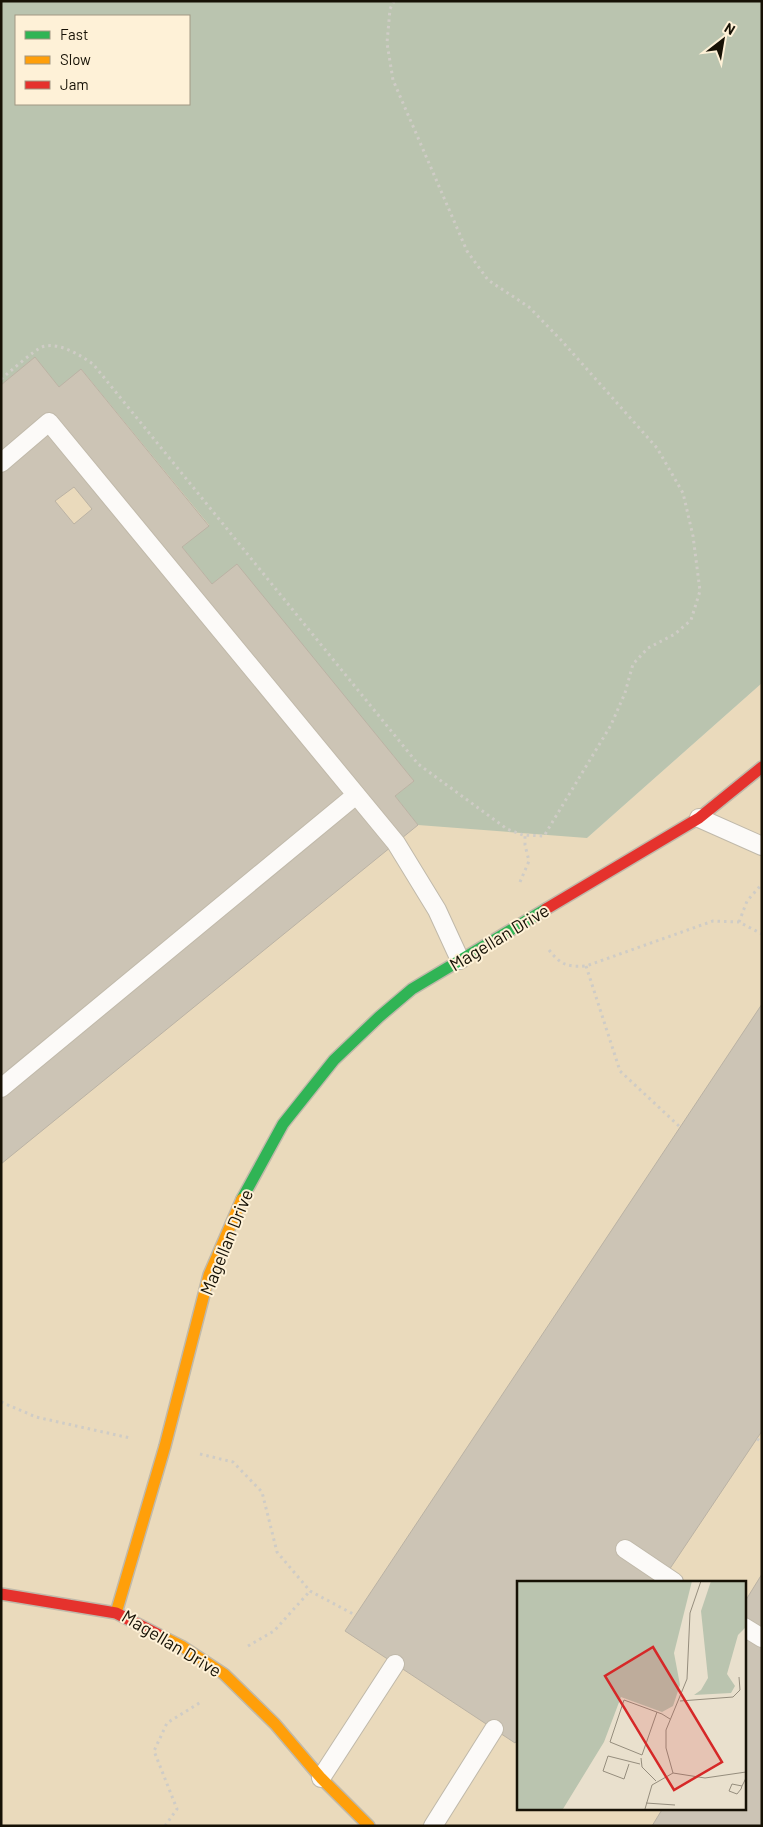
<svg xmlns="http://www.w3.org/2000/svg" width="763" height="1827" font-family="Barlow,sans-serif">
  <rect width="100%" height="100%" fill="#e9e0cd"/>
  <path fill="#eadabc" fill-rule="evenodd" d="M136,251L587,838L762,683V1826H1V357ZM518,1582H744V1808H518Z"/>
  <path fill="#bac4af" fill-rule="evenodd" d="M1,1H762V683L587,838L418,825L395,796L414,781L237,565L212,584L182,547L209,525L82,370L59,387L35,357L1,385ZM16,16H189V104H16Z"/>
  <g fill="#ccc4b5" stroke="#bab2a4" fill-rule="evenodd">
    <path d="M35,357L59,387L81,369L209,526L182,547L212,584L237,564L414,781L395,796L418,825L1,1164V385ZM74,487L92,509L74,524L55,501Z"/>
    <polygon points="762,1004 762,1431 661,1582 518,1582 518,1739 515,1743 345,1631"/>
    <polygon points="762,1574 762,1826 652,1826 663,1808 744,1808 744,1603"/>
  </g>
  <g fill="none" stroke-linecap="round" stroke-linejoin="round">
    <g stroke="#c0b9aa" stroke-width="20">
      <g id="lane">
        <polyline points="1,463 49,422 396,843 437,910 460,960"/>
        <polyline points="699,818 762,846"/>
        <polyline points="1,1088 356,795"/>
        <polyline points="625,1549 674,1582"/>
        <polyline points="744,1627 762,1638"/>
        <polyline points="321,1778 395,1664"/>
        <polyline points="433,1826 494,1729"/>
      </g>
    </g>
    <g stroke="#c0b9aa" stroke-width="14">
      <polyline id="fast" points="242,1199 283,1124 334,1060 379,1017 412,989 546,909"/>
    </g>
    <g stroke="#c0b9aa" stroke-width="14">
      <g id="slow">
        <polyline points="116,1613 165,1446 209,1275 242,1199"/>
        <polyline points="163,1637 183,1647 224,1674 275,1724 321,1778 369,1826"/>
      </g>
    </g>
    <g stroke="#c0b9aa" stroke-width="14">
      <g id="jam">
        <polyline points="546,909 699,818 762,767"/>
        <polyline points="1,1594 116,1613 163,1637"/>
      </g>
    </g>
    <g stroke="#cfccc6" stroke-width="3" stroke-dasharray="2.5 4" stroke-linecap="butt">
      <path d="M1,379C10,372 34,350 42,347C59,341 81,356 93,364L418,764L507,829L523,835L544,836L611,725L625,693L633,664L648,648L675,634L691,620L700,591L693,536L683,493L657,448L561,340L529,307L488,280L467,251L393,80L387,43L390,9L394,1"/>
      <polyline points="520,882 529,861 525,845 525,835"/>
      <polyline points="739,922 747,901 762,884"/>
      <path d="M549,950C561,965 567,967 586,966L713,921L739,922L762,934"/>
      <polyline points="586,966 620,1071 680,1127"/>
      <polyline points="1,1402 36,1417 130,1438"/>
      <polyline points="757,1439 762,1442"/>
      <polyline points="200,1454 233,1462 262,1492 277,1552 310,1591 355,1615"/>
      <polyline points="248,1646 274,1631 310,1591"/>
      <polyline points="165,1826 177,1809 154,1751 167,1723 201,1702"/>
    </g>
    <use href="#lane" stroke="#fcfaf8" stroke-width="18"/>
    <use href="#fast" stroke="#30b455" stroke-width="11"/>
    <use href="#slow" stroke="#ff9f0a" stroke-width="11"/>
    <use href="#jam" stroke="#e5322d" stroke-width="11"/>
  </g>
  <g text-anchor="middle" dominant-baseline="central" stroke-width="4" stroke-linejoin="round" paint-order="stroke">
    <g font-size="18" fill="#161105" stroke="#fef1d7">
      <text transform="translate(499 937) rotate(-31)">Magellan Drive</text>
      <text transform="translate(226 1242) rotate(-68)">Magellan Drive</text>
      <text transform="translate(172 1643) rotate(31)">Magellan Drive</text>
    </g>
  </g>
  <g transform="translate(517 1581)">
    <rect width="229" height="229" fill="#e9e0cd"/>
    <path d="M0,0H175L157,72L163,104L156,125L145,131L104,116L87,161L46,228H0ZM194,0H229V46L221,54L210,93L218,105L214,112L177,114L184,109L191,97L184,30Z" fill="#bac4af"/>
    <path fill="none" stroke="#958d7d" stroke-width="1" d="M163,120L216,116L223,109L222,96M140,131L125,174L93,161L107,119L145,133L153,138M124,177L125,186L139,200M112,183L107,198L86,190L91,175L123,183M156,192L149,167V149L170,98L173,32L184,0M225,205L215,203L212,210L220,213L224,208L225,205L229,197M129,222L158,224M128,228L135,204L156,192L188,197L229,191"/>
    <path fill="#d62828" fill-opacity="0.15" stroke="#d62828" stroke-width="2.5" d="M136,66L205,181L157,209L88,95Z"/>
    <rect width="229" height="229" fill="none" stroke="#161105" stroke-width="2.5"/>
  </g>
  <rect width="763" height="1827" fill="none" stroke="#161105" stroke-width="5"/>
  <rect x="15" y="15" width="175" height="90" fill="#fef1d7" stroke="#a19783"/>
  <rect x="25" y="31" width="25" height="8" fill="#30b455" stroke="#a19783"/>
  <text x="60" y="40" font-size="15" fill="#161105">Fast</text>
  <rect x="25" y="56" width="25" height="8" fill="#ff9f0a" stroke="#a19783"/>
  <text x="60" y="65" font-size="15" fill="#161105">Slow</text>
  <rect x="25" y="81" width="25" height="8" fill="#e5322d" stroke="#a19783"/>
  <text x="60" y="90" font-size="15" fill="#161105">Jam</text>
  <g transform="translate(723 40) rotate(31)" stroke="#fef1d7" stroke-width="4" paint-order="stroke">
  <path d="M0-4L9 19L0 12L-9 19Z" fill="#161105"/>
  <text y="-8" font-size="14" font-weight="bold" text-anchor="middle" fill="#161105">N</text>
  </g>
</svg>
